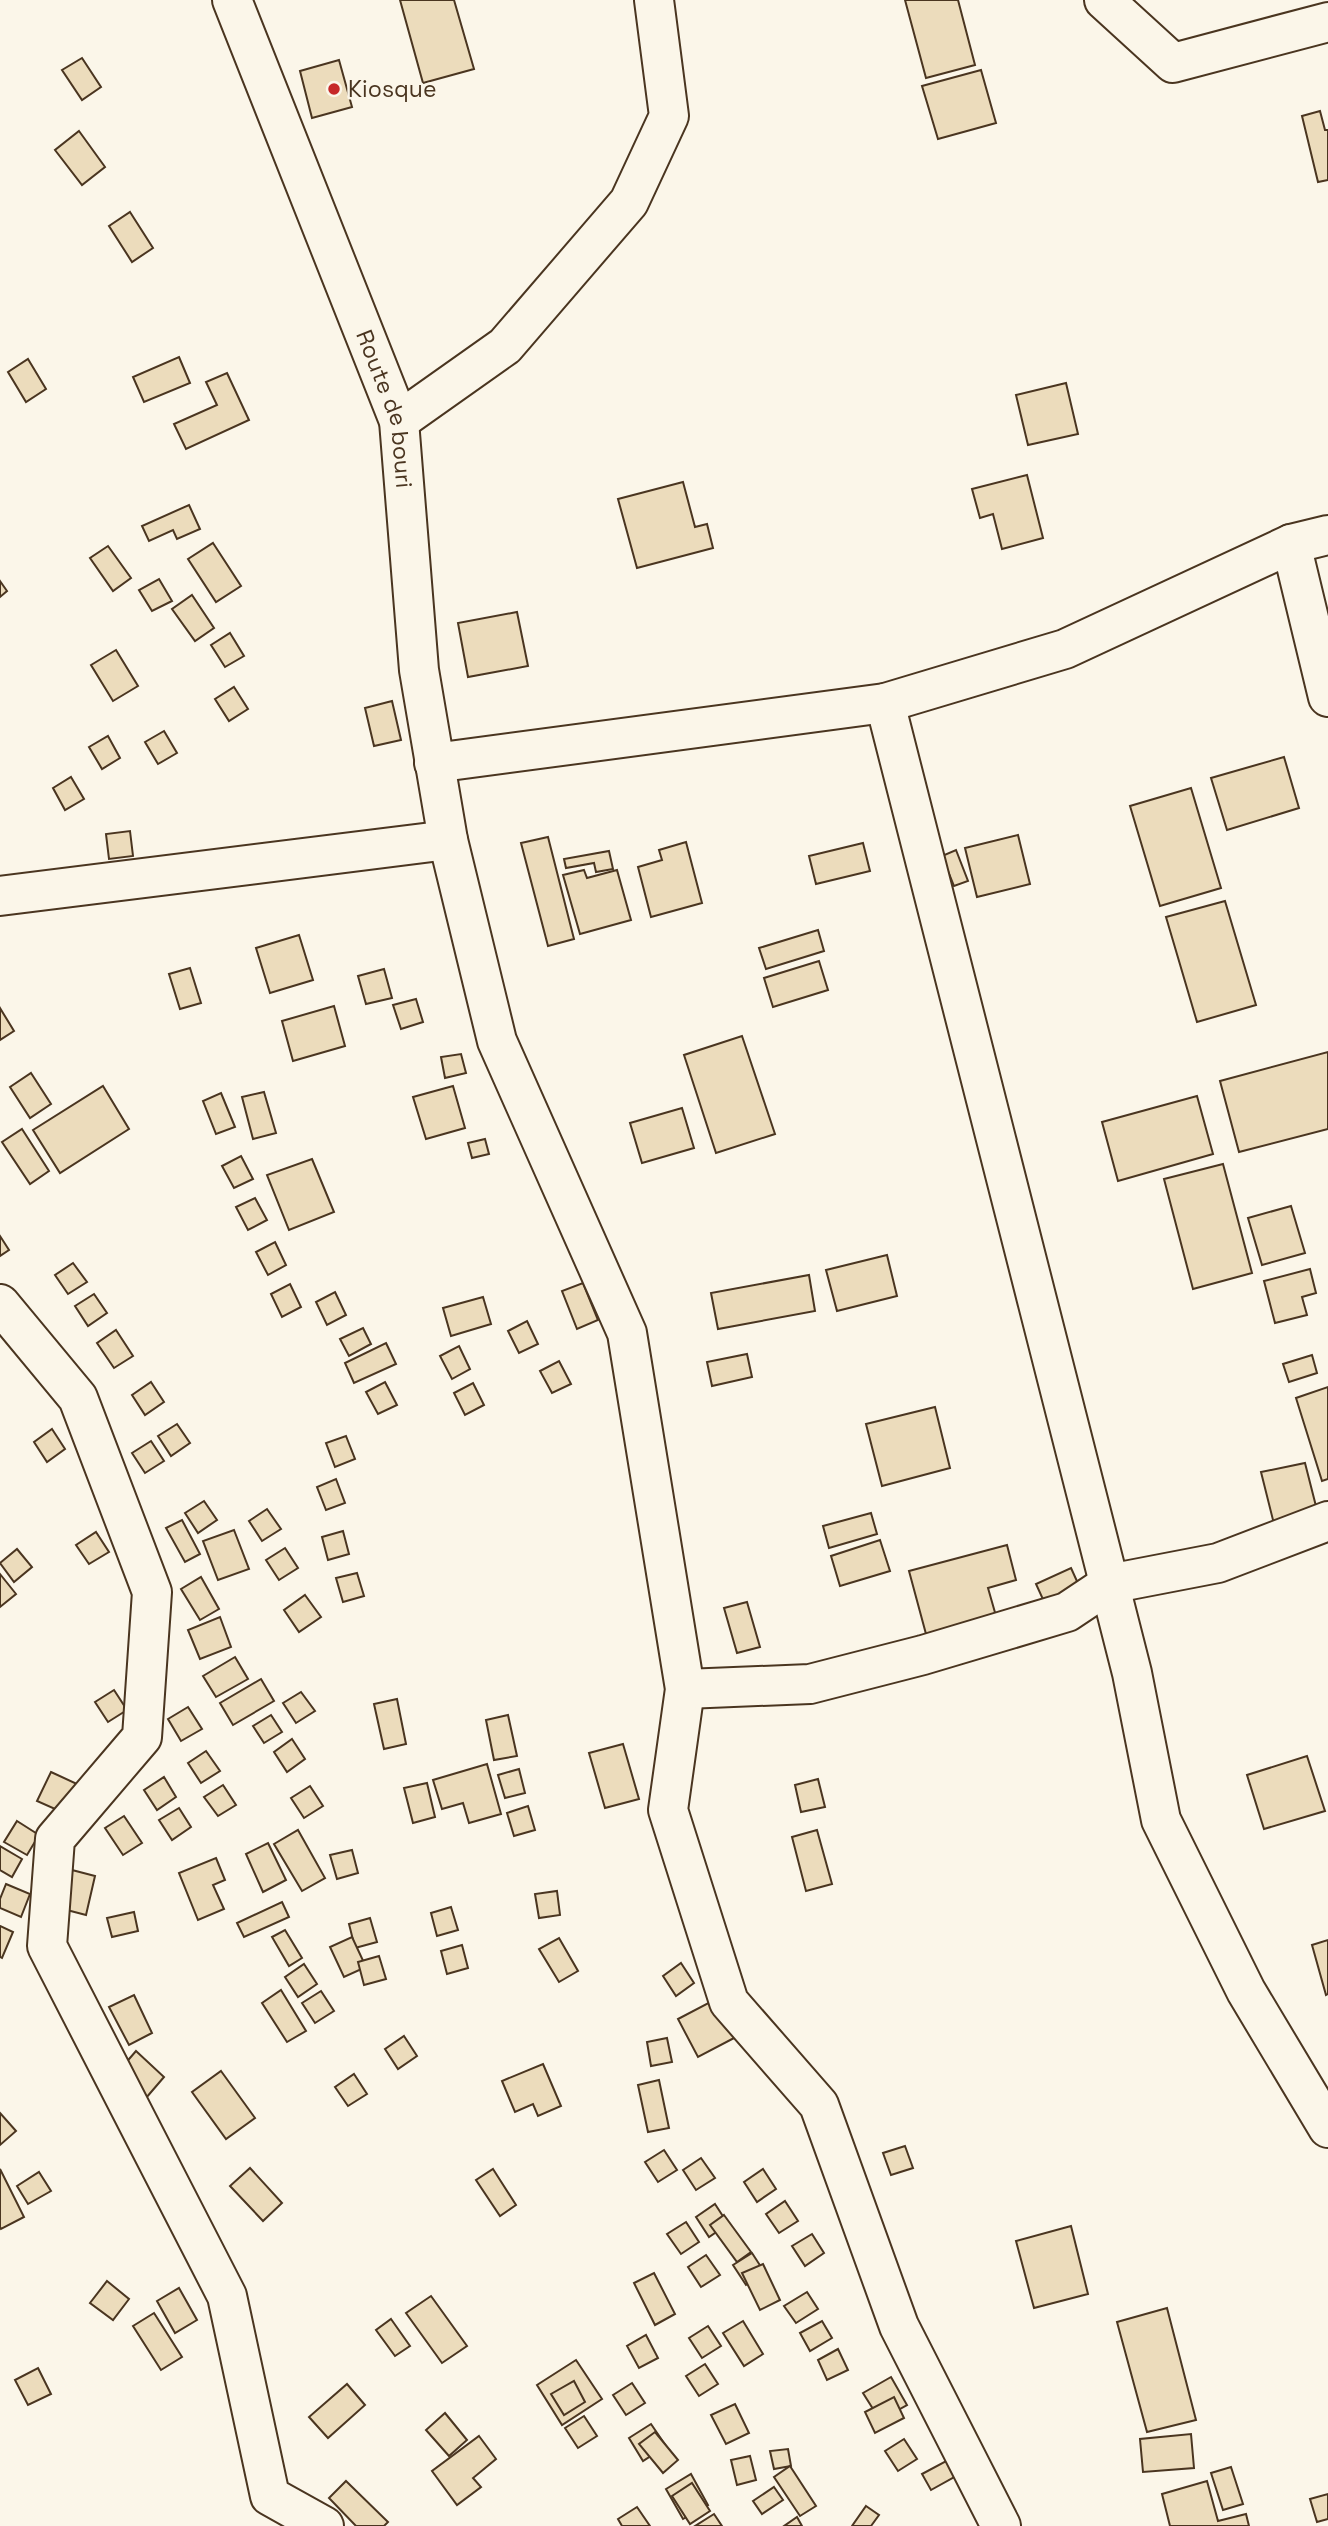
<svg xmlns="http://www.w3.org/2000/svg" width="1328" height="2526" font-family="'Space Grotesk',sans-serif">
  <rect width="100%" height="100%" fill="#fbf6e9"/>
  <g fill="#ecdcbc" stroke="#4a3520" stroke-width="2">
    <polygon points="400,0 454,0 474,69 423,83"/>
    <polygon points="905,0 958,0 975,65 926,78"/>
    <polygon points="82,58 101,87 82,100 62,70"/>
    <polygon points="339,60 352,107 312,118 300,71"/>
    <polygon points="981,70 996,123 938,139 922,86"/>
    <polygon points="1320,111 1325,130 1328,130 1328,180 1318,182 1302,116"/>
    <polygon points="79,131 105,167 82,185 55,150"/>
    <polygon points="130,212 153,248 132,262 109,226"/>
    <polygon points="179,357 190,383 144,402 133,377"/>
    <polygon points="28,359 46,389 26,402 8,372"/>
    <polygon points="227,373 249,420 186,449 174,424 217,405 206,382"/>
    <polygon points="1066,383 1078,434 1028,445 1016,395"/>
    <polygon points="1027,475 1043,538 1002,549 993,514 980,518 972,489"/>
    <polygon points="683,482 695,527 707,524 713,548 637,568 618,499"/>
    <polygon points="189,505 200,529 177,539 173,530 149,541 142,526"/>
    <polygon points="213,543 241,586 216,602 188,559"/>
    <polygon points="108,546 131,578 113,591 90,558"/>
    <polygon points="159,579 172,601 152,611 139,590"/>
    <polygon points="0,581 7,591 0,597"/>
    <polygon points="192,595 214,628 195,641 172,609"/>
    <polygon points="517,612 528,666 468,677 458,623"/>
    <polygon points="230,633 244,656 225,667 211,645"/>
    <polygon points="116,650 138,686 113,701 91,665"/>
    <polygon points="234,687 248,709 229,721 215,699"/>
    <polygon points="392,701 401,740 374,746 365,708"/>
    <polygon points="164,731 177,753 158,764 145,742"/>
    <polygon points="108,736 120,758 102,769 89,747"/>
    <polygon points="1284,757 1299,808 1227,830 1211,778"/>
    <polygon points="71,777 84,799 65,810 53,788"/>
    <polygon points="1191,788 1221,888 1160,906 1130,806"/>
    <polygon points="130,831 133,856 109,859 106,834"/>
    <polygon points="1018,835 1030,884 977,897 965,848"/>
    <polygon points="548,837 574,939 548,946 521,843"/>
    <polygon points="686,842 702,903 651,917 638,867 662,860 659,850"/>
    <polygon points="863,843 870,871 816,884 809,856"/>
    <polygon points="956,850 968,881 954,886 942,856"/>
    <polygon points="609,851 613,869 596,872 594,863 566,868 564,859"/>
    <polygon points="584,870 587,878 617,870 631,920 580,934 563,875"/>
    <polygon points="1225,901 1256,1005 1197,1022 1166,917"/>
    <polygon points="818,930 824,951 766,969 759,948"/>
    <polygon points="299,935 313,980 270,993 256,948"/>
    <polygon points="819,961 828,990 773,1007 764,978"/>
    <polygon points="190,968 201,1003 180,1009 169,974"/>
    <polygon points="384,969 392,998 366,1004 358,976"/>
    <polygon points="416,999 423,1022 401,1029 393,1005"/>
    <polygon points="334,1006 345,1046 293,1061 282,1021"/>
    <polygon points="0,1008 14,1031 0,1040"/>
    <polygon points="742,1036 775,1134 716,1153 684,1055"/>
    <polygon points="1328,1052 1328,1129 1239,1152 1220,1081"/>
    <polygon points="461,1054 466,1073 445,1078 441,1057"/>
    <polygon points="31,1073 51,1104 30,1118 10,1087"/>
    <polygon points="103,1086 129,1129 60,1173 33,1130"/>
    <polygon points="453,1086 465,1128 426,1139 413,1097"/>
    <polygon points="264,1092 276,1133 253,1139 242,1097"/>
    <polygon points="221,1093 235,1127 216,1134 203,1101"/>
    <polygon points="1197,1096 1213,1154 1118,1181 1102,1122"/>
    <polygon points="682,1108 694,1148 642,1163 630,1123"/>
    <polygon points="22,1129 49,1171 30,1184 2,1142"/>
    <polygon points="485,1139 489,1154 472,1158 468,1143"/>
    <polygon points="241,1156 253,1179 234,1188 222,1166"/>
    <polygon points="312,1159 334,1212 289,1230 267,1175"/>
    <polygon points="1223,1164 1252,1273 1193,1289 1164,1179"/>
    <polygon points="255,1198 267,1220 248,1230 236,1207"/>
    <polygon points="1291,1206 1305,1253 1262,1265 1248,1218"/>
    <polygon points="0,1236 9,1250 0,1256"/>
    <polygon points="275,1242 286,1265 268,1275 256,1252"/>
    <polygon points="887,1255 897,1296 837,1311 826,1270"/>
    <polygon points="73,1263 87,1282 68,1294 55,1275"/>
    <polygon points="1310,1269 1316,1293 1302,1297 1307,1315 1275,1323 1264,1281"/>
    <polygon points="809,1275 815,1311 718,1329 711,1293"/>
    <polygon points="583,1283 598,1320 577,1329 562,1291"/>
    <polygon points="290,1284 301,1307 282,1317 271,1294"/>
    <polygon points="335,1292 346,1315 327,1325 316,1302"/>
    <polygon points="94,1294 107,1313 88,1326 75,1306"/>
    <polygon points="483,1297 491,1324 451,1336 443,1308"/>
    <polygon points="527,1321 538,1344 519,1353 508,1331"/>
    <polygon points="363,1328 371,1344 349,1356 340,1339"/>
    <polygon points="116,1330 133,1356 114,1368 97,1343"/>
    <polygon points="386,1343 396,1364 354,1383 345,1363"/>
    <polygon points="459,1346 470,1369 452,1379 440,1356"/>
    <polygon points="747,1354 752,1377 712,1386 707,1362"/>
    <polygon points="1312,1355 1317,1373 1289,1382 1283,1364"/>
    <polygon points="559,1361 571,1384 552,1393 540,1371"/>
    <polygon points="151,1382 164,1402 145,1415 132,1395"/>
    <polygon points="385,1382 397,1405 378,1414 366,1392"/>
    <polygon points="473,1383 484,1405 465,1415 454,1393"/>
    <polygon points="1328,1387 1328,1479 1322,1481 1296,1398"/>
    <polygon points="935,1407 950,1468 882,1486 866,1424"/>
    <polygon points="177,1424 190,1443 171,1456 158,1436"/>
    <polygon points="52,1429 65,1449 47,1462 34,1442"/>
    <polygon points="346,1436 355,1459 335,1467 326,1443"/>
    <polygon points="151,1441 164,1461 145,1473 132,1453"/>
    <polygon points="1305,1463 1319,1518 1275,1528 1261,1472"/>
    <polygon points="336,1479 345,1503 326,1510 317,1487"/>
    <polygon points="204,1501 217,1520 198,1533 185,1513"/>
    <polygon points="267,1509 281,1529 262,1541 249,1521"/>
    <polygon points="871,1513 877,1534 829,1548 823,1526"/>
    <polygon points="182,1520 200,1554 185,1562 166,1528"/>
    <polygon points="234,1530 249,1569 218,1580 203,1541"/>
    <polygon points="343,1531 349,1554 328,1560 322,1537"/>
    <polygon points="96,1532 109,1552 89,1564 76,1545"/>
    <polygon points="880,1540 890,1571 840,1586 831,1556"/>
    <polygon points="1007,1545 1016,1580 988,1588 996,1616 926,1634 909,1571"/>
    <polygon points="285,1548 298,1568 279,1580 266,1560"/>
    <polygon points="17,1549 32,1567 14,1582 0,1563"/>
    <polygon points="1071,1568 1081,1590 1046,1606 1036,1584"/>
    <polygon points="357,1573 364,1596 343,1602 336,1578"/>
    <polygon points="0,1574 16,1594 0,1607"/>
    <polygon points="201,1577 219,1609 200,1620 181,1589"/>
    <polygon points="305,1595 321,1617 299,1632 284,1610"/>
    <polygon points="747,1602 760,1647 737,1653 724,1608"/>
    <polygon points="220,1617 231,1647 200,1659 188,1630"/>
    <polygon points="235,1657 248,1679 216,1697 203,1676"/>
    <polygon points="261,1679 274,1701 233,1725 220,1703"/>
    <polygon points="114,1690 127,1710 108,1722 95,1702"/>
    <polygon points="301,1692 315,1711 296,1723 283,1703"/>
    <polygon points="397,1699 406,1744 384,1749 374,1704"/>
    <polygon points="188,1707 202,1729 181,1741 168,1719"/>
    <polygon points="271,1715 282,1732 264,1743 253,1726"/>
    <polygon points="508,1715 517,1756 494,1760 486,1720"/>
    <polygon points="292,1739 305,1759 287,1772 274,1752"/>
    <polygon points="623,1744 639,1799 605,1808 589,1753"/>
    <polygon points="206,1751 220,1771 201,1783 188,1763"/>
    <polygon points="1307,1756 1325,1811 1264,1829 1247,1775"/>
    <polygon points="487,1764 501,1814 469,1823 463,1803 442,1809 433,1780"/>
    <polygon points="519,1769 525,1793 505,1798 498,1775"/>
    <polygon points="51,1772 77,1784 64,1813 37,1801"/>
    <polygon points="164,1777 176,1797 157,1810 144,1790"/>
    <polygon points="818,1779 825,1807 801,1812 795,1785"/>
    <polygon points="427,1783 435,1817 413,1823 404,1788"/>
    <polygon points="223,1785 236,1805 218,1816 204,1797"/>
    <polygon points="310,1786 323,1806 304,1818 291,1798"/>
    <polygon points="528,1806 535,1830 514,1836 507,1813"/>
    <polygon points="179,1808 191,1827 172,1840 159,1820"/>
    <polygon points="124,1816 142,1843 123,1855 105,1828"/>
    <polygon points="17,1821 39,1835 27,1855 4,1842"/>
    <polygon points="298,1830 325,1878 302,1891 274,1844"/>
    <polygon points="817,1830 832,1884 806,1891 792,1837"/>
    <polygon points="268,1843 286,1880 263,1892 246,1854"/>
    <polygon points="0,1846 22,1859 12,1877 0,1870"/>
    <polygon points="352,1850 358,1873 337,1879 330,1855"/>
    <polygon points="216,1858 225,1880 213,1885 224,1909 198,1920 179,1873"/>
    <polygon points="72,1870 95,1876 86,1915 63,1909"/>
    <polygon points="6,1884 30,1894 21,1917 0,1908 0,1899"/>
    <polygon points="557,1891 560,1915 539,1918 535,1894"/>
    <polygon points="282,1902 289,1917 244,1937 237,1923"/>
    <polygon points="451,1907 458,1930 437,1936 431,1913"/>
    <polygon points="134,1912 138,1931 112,1937 107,1918"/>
    <polygon points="370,1918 377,1942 355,1948 349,1924"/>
    <polygon points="0,1926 13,1932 2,1958 0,1957"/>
    <polygon points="285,1930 302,1958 289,1966 272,1937"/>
    <polygon points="352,1937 366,1967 344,1977 330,1947"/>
    <polygon points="559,1938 578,1971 559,1982 539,1949"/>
    <polygon points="1328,1940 1328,1994 1326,1995 1312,1945"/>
    <polygon points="462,1945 468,1968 447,1974 441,1951"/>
    <polygon points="379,1956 386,1979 364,1985 358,1962"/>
    <polygon points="681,1963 694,1983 676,1996 663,1976"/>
    <polygon points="304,1964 317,1984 298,1997 285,1977"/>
    <polygon points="281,1990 306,2031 287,2042 262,2003"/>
    <polygon points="321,1991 334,2011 315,2023 302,2003"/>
    <polygon points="134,1995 152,2033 129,2045 109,2007"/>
    <polygon points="716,1999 736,2037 698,2057 678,2019"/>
    <polygon points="404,2036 417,2056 398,2069 385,2049"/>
    <polygon points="667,2038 672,2062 651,2066 647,2042"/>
    <polygon points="136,2051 164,2077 146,2098 117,2073"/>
    <polygon points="543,2064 561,2106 538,2116 533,2104 515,2112 502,2081"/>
    <polygon points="221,2071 255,2118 226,2139 192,2092"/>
    <polygon points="354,2074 367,2094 348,2106 335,2087"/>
    <polygon points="659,2080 669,2128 648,2132 638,2085"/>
    <polygon points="0,2113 16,2131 0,2145"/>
    <polygon points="905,2146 913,2168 891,2175 883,2153"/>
    <polygon points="664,2150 677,2170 658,2182 645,2162"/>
    <polygon points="701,2158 715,2178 696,2190 683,2170"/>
    <polygon points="250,2168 282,2203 263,2221 230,2186"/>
    <polygon points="0,2169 24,2217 1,2229 0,2227"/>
    <polygon points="493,2169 516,2205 500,2216 476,2180"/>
    <polygon points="763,2169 776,2189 757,2202 744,2182"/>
    <polygon points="39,2172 51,2191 28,2204 17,2186"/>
    <polygon points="785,2201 798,2221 779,2233 766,2214"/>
    <polygon points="715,2204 728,2224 709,2237 696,2217"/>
    <polygon points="724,2215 751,2252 737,2262 710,2225"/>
    <polygon points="686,2222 699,2242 681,2254 667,2234"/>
    <polygon points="1071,2226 1088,2294 1034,2308 1016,2241"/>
    <polygon points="812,2234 824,2253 805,2266 792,2246"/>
    <polygon points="752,2253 765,2273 746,2285 733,2265"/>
    <polygon points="706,2255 720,2275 701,2287 688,2267"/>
    <polygon points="763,2264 780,2300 760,2310 742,2273"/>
    <polygon points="654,2273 675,2314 655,2325 634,2283"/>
    <polygon points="107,2281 129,2299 113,2320 90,2303"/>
    <polygon points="179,2288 197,2320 175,2333 157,2301"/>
    <polygon points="807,2292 818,2309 796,2323 784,2306"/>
    <polygon points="431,2296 467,2346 442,2363 406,2313"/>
    <polygon points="1167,2308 1196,2420 1147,2432 1117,2322"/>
    <polygon points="154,2313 182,2357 161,2370 133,2326"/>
    <polygon points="391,2319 410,2346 395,2356 376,2330"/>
    <polygon points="743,2321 763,2354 744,2366 723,2333"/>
    <polygon points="822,2321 832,2338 810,2351 800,2333"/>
    <polygon points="708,2326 721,2346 702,2358 689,2338"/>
    <polygon points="646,2335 658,2358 639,2368 627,2346"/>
    <polygon points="838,2349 848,2370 827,2380 818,2360"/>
    <polygon points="576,2360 602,2399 562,2425 537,2385"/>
    <polygon points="705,2364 718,2384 699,2396 686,2376"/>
    <polygon points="38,2368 51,2394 28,2405 15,2380"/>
    <polygon points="891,2377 907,2405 880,2420 863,2393"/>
    <polygon points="574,2381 585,2402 564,2415 551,2394"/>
    <polygon points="632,2383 645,2403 626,2415 613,2395"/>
    <polygon points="347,2384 365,2405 328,2438 309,2417"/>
    <polygon points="894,2397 904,2418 875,2433 865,2412"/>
    <polygon points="735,2404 749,2433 726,2444 711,2415"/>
    <polygon points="445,2413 467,2440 449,2456 426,2430"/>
    <polygon points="584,2416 597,2436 578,2448 565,2428"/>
    <polygon points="651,2424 666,2446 643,2461 629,2438"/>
    <polygon points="655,2432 678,2460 663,2473 639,2444"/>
    <polygon points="1191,2434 1194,2468 1143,2472 1140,2439"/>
    <polygon points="479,2436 496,2459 473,2478 481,2487 457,2505 432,2471"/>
    <polygon points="904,2439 917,2459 898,2471 885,2451"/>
    <polygon points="788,2449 791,2466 774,2469 770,2451"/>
    <polygon points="750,2456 756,2480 737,2485 731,2460"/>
    <polygon points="948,2460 956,2476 931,2490 922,2474"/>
    <polygon points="790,2466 816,2506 800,2516 774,2477"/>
    <polygon points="1231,2467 1243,2504 1223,2510 1211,2473"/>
    <polygon points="691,2474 708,2505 683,2519 666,2489"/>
    <polygon points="346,2481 388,2522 384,2526 356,2526 329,2498"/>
    <polygon points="1207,2481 1218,2521 1246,2514 1249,2526 1170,2526 1162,2494"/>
    <polygon points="692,2483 710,2511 690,2524 672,2496"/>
    <polygon points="774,2487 783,2500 762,2514 753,2501"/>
    <polygon points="1328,2494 1328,2519 1317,2522 1310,2499"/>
    <polygon points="866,2506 879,2515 871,2526 852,2526"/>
    <polygon points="637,2507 650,2526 622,2526 618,2519"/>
    <polygon points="714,2514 722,2526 695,2526"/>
    <polygon points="797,2517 802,2526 784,2526"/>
  </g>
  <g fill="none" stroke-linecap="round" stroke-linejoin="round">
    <g stroke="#4a3520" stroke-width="42">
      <g id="minor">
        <path id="s1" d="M232,0L399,421L419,670L448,840L497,1041L627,1333L685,1689L668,1810L729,2002L819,2105L899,2326L1001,2526"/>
        <polyline points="1104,0 1173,63 1328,22"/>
        <polyline points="399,421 505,346 629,202 669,116 654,0"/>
        <polyline points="1291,544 1328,697"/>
        <polyline points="885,703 1132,1673 1161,1820 1246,1991 1328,2128"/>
        <polyline points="434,763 885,703 1065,649 1291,544 1328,535"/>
        <polyline points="0,896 448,840"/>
        <polyline points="0,1304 78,1398 152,1592 142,1737 55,1839 47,1946 227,2296 270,2496 324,2526"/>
        <polyline points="685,1689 810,1684 923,1655 1067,1612 1109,1584 1218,1563 1328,1521"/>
      </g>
    </g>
    <use href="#minor" stroke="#fbf6e9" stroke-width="38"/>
  </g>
  <circle fill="#c62828" stroke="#fbf6e9" stroke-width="2.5" cx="334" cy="89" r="7"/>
  <g text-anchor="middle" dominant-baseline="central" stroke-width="5" stroke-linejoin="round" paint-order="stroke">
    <g font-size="23" fill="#4a3520" stroke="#fbf6e9" text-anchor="start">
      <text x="348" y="89">Kiosque</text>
    </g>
    <g font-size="23" fill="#4a3520" stroke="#fbf6e9">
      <text stroke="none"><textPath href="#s1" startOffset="438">Route de bouri</textPath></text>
    </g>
  </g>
</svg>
